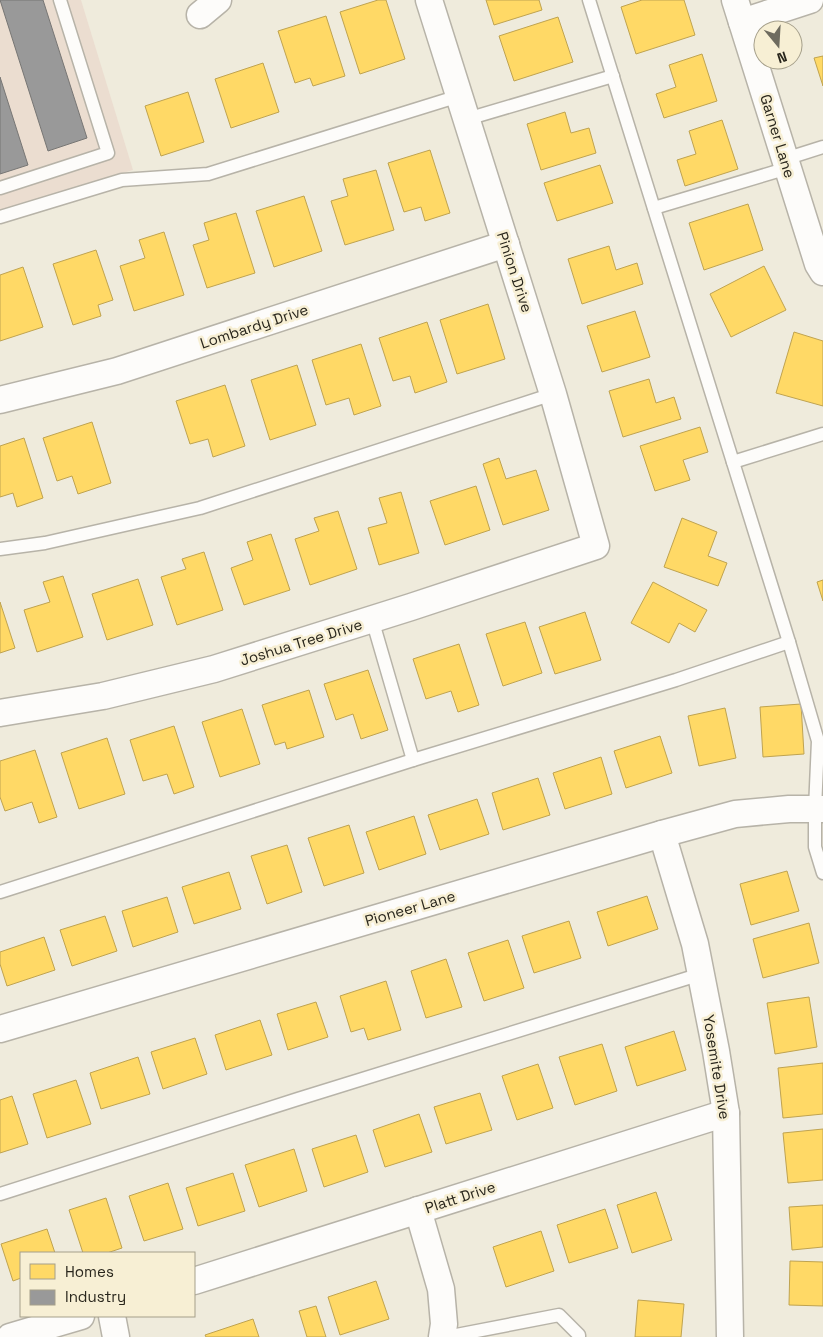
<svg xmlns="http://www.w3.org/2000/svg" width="823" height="1337" font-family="'Space Grotesk',sans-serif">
  <rect width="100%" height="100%" fill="#efebdc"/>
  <polygon fill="#ebddd0" points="0,0 81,0 133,170 0,210"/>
  <g fill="#ffd966" stroke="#bfa350">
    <polygon points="378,0 386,0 405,59 360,74 340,12"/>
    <polygon points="486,0 539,0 542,10 494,25"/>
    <polygon points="642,0 684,0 695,35 636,54 621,7"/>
    <polygon points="326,16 345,76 313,86 310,78 295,83 278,31"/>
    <polygon points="558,17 573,62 514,81 499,36"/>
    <polygon points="702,54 717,101 664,118 656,94 676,87 669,65"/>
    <polygon points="823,56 823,86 814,58"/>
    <polygon points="263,63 279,112 231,128 215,79"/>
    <polygon points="188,92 204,142 161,156 145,106"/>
    <polygon points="565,112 571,133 589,128 596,153 541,170 527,124"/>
    <polygon points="722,120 738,169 685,186 677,160 696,154 689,131"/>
    <polygon points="430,150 450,213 425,221 421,207 404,212 388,163"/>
    <polygon points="600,165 613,203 557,221 544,183"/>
    <polygon points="376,170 394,230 345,245 331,201 348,196 343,179"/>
    <polygon points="304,196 322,251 274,267 256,211"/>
    <polygon points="748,204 763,250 704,270 689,223"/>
    <polygon points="236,213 255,273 207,288 193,245 209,240 204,223"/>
    <polygon points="164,232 184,295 134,311 120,266 145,258 139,240"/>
    <polygon points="609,246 616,270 637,263 643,284 582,304 568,259"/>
    <polygon points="96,250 113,300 98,305 101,316 73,325 53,264"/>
    <polygon points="764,266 786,310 731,337 710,294"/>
    <polygon points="23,267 43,327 0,341 0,275"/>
    <polygon points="488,304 505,359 457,374 440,320"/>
    <polygon points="635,311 650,357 602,372 587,326"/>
    <polygon points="427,322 447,382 415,393 410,376 393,381 379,338"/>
    <polygon points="794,332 823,341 823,406 776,393"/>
    <polygon points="361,344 381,406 354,415 349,398 326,405 312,360"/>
    <polygon points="297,365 316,425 270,440 251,380"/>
    <polygon points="649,379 656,403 674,397 681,419 623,437 609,391"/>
    <polygon points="225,385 245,446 213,457 208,439 190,444 176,401"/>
    <polygon points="92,422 111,483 78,494 72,476 57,481 43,438"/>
    <polygon points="700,427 708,452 683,460 690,480 655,491 640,446"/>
    <polygon points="24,438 43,498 17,507 13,493 0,497 0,446"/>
    <polygon points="499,458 506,479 536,470 549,510 503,525 483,464"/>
    <polygon points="476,486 490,530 445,545 430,501"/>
    <polygon points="401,492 419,553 379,565 368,528 387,523 379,498"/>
    <polygon points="338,511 357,569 310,585 295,539 319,531 314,518"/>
    <polygon points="682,518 717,532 708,556 727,563 718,586 664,567"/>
    <polygon points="271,534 290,590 244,605 231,568 253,560 247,542"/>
    <polygon points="204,552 223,610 177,625 161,577 186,569 182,559"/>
    <polygon points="63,576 83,637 37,652 24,610 50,602 43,582"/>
    <polygon points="138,579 153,625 107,640 92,594"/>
    <polygon points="823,580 823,601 817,582"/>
    <polygon points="653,582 707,610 695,632 679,623 669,643 631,623"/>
    <polygon points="0,602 15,648 0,653"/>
    <polygon points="585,612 601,660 555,674 539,627"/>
    <polygon points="525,622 542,673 503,686 486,634"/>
    <polygon points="459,644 479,705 458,712 451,691 426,699 413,659"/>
    <polygon points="368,670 388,730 361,739 353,714 336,720 324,684"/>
    <polygon points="309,690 324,737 287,749 285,742 275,745 262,705"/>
    <polygon points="801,704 804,754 763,757 760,707"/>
    <polygon points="725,708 736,758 699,766 688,716"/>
    <polygon points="242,709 260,764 220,777 202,722"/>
    <polygon points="174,726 194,787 174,794 167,774 143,781 130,740"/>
    <polygon points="660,736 672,773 626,788 614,751"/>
    <polygon points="107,738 125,794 79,809 61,753"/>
    <polygon points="35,750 57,817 39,823 32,802 5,811 0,797 0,761"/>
    <polygon points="601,757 612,794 565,809 553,773"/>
    <polygon points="538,778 550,815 503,830 492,793"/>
    <polygon points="477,799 489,834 440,850 428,815"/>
    <polygon points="414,816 426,854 379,870 366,832"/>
    <polygon points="349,825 364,873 324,886 308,838"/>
    <polygon points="287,845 302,892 267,904 251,856"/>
    <polygon points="787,871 799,911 751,925 740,884"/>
    <polygon points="229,872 241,909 194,924 182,887"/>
    <polygon points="647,896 658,929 608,946 597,912"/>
    <polygon points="167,897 178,932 133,947 122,911"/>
    <polygon points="105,916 117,951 72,966 60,930"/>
    <polygon points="569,921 581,958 534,973 522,936"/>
    <polygon points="809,923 819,963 763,978 753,939"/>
    <polygon points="44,937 55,970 7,986 0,964 0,952"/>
    <polygon points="508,940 524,988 484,1001 468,953"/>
    <polygon points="446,959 462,1007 426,1018 411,971"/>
    <polygon points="386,981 401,1030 368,1040 364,1028 351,1032 340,996"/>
    <polygon points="809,997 817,1047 775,1054 767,1003"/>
    <polygon points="316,1002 328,1037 288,1050 277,1014"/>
    <polygon points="260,1020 272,1055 226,1070 215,1035"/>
    <polygon points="674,1031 686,1070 637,1086 625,1047"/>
    <polygon points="195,1038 207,1074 163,1089 151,1052"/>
    <polygon points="602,1044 617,1091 575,1105 559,1057"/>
    <polygon points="138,1057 150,1094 101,1109 90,1073"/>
    <polygon points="823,1063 823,1114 783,1118 778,1068"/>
    <polygon points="538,1064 553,1108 517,1120 502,1076"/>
    <polygon points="76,1080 91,1124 47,1138 33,1094"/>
    <polygon points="480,1093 492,1130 446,1144 434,1107"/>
    <polygon points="12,1096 28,1144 0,1153 0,1100"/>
    <polygon points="419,1114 432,1152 385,1167 373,1130"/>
    <polygon points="823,1129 823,1180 788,1183 783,1133"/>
    <polygon points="356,1135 368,1172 324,1187 312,1149"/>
    <polygon points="294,1149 307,1191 259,1207 245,1165"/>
    <polygon points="233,1173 245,1211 198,1226 186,1188"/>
    <polygon points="168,1183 183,1229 144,1241 129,1196"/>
    <polygon points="656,1192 672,1240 632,1253 617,1205"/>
    <polygon points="106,1198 122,1248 107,1253 83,1253 69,1210"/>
    <polygon points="823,1205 823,1247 792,1250 789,1207"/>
    <polygon points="605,1209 618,1248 569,1263 557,1225"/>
    <polygon points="47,1229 55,1253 21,1253 21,1278 13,1281 1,1244"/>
    <polygon points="541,1231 554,1271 506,1287 493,1247"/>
    <polygon points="790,1261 823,1262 823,1306 789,1305"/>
    <polygon points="376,1281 389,1319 340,1335 328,1297"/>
    <polygon points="638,1300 684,1304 681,1337 635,1337"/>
    <polygon points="316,1306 326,1337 307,1337 299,1311"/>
    <polygon points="253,1319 259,1337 206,1337 205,1335"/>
  </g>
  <g fill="#999" stroke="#777674">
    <polygon points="0,0 43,0 87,138 48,151"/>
    <polygon points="0,77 28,165 0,174"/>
  </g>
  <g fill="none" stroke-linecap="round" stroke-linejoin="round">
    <g stroke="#b7b3a8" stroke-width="15">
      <g id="service">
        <polyline points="589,0 789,642 818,741 815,809 815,847 823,873"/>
        <polyline points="467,119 613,76"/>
        <polyline points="785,159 823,147"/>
        <polyline points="0,188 108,153 60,0"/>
        <polyline points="654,208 788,168"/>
        <polyline points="0,217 122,180 208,174 459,96"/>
        <polyline points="733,462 823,434"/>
        <polyline points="0,549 45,543 200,508 553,394"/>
        <polyline points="372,619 413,760"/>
        <polyline points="0,892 413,760 676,680 789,642"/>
        <polyline points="0,1194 298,1099 701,974"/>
        <polyline points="446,1337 559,1315 579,1335 579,1337"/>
      </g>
    </g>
    <g stroke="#b7b3a8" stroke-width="29">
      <g id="minor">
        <polyline points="735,0 818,264 823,272"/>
        <polyline points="200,15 218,0"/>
        <polyline points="742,22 810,0"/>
        <polyline points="0,400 117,371 506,244"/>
        <polyline points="0,713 103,696 214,669 411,607 596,546 553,394 429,0"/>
        <polyline points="662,834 695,944 716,1051 726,1113 730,1337"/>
        <polyline points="0,1029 662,834 735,814 789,809 823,809"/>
        <polyline points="418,1210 441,1289 444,1324 442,1337"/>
        <polyline points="194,1281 726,1113"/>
        <polyline points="112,1316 116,1337"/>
        <polyline points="10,1337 81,1316"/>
      </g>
    </g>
    <use href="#service" stroke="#fdfcfa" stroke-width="12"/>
    <use href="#minor" stroke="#fdfcfa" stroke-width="26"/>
  </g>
  <g text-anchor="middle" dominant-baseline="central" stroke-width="5" stroke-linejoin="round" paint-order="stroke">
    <g font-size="15" fill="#29261c" stroke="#f7efd4">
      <text transform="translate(778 136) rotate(73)">Garner Lane</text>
      <text transform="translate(515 272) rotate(72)">Pinion Drive</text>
      <text transform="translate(254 326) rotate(-18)">Lombardy Drive</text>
      <text transform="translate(301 642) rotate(-17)">Joshua Tree Drive</text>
      <text transform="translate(410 908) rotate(-16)">Pioneer Lane</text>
      <text transform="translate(717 1067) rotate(81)">Yosemite Drive</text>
      <text transform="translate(460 1197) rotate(-18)">Platt Drive</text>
    </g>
  </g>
  <rect x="20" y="1252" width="175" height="65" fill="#f7efd4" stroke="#a59f8a"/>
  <rect x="30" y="1264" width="25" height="15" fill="#ffd966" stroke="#a59f8a"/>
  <text x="65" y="1277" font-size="15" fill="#29261c">Homes</text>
  <rect x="30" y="1290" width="25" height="15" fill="#999999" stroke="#a59f8a"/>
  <text x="65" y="1302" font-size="15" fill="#29261c">Industry</text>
  <g transform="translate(778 45) rotate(162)"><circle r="24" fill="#f7efd4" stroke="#a59f8a"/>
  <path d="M0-4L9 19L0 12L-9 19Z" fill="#6e6b5f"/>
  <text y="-8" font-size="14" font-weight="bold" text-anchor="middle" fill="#29261c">N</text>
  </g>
</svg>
